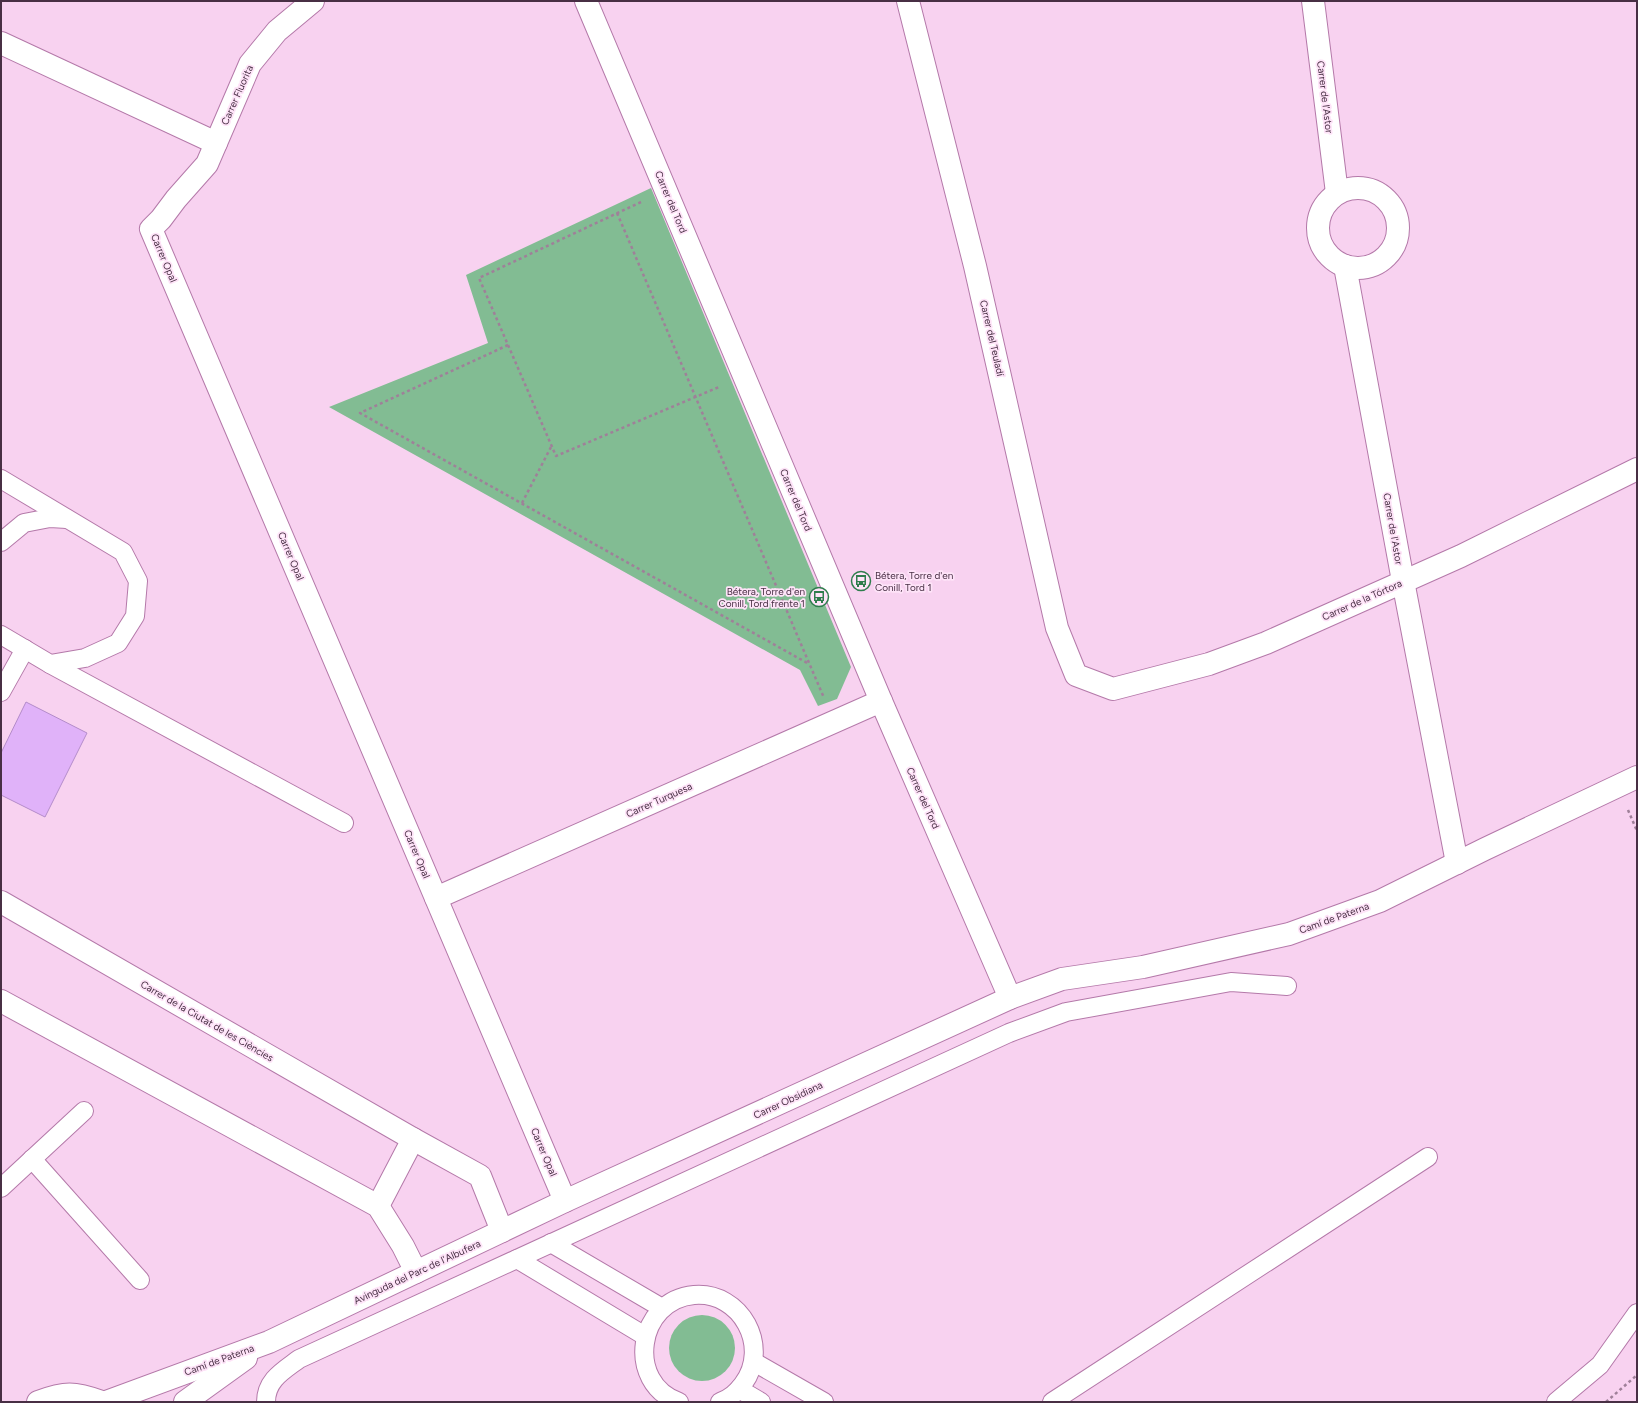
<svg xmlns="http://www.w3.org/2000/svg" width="1638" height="1403" font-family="Figtree,sans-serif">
  <rect width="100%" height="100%" fill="#f8d2f0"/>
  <g fill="#82bc93">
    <polygon points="651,188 851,667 837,699 818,706 800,670 329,407 488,343 466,275"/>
    <circle cx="702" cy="1348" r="33"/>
  </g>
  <polygon fill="#e0b2f9" stroke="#b48cca" points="26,702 87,733 45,817 1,795 1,753"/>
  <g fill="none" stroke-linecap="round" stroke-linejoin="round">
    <g stroke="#b479a9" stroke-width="20">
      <g id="service">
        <polyline points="1,479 123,552 138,581 135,616 118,643 85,658 50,664 1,635"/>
        <polyline points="1,542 24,523 50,518 67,519"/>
        <polyline points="50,664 344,823"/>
        <polyline points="1,692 25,649"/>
        <polyline points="32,1159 140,1280"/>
        <polyline points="1,1188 84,1111"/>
        <polyline points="551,1243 662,1308"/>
        <polyline points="517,1259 645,1336"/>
        <polyline points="754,1362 824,1402"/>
        <polyline points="739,1389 761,1402"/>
        <path d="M266,1402C266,1380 283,1371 299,1359L1009,1033L1066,1012L1231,982L1287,986"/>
        <path d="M679,1402C625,1383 637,1300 694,1295C741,1291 771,1347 743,1384C738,1391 729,1399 720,1402"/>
        <polyline points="1052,1402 1428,1157"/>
        <polyline points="1556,1402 1600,1365 1637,1313"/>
      </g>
    </g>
    <g stroke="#b479a9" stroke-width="24">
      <g id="minor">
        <polyline points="313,1 277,31 250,64 207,164 176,199 161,219 151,229 565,1201"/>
        <polyline points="586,1 881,701 1010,998"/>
        <polyline points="908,1 975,266 1057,628 1076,675 1113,689 1209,664 1266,643 1461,556 1637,469"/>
        <polyline points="1313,1 1337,193"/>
        <polyline points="1,43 216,143"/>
        <circle cx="1358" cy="228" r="40"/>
        <polyline points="1345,266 1403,581 1457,863"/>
        <polyline points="436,898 881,701"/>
        <polyline points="1,902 413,1139 480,1176 502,1231"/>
        <polyline points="1,1001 378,1206 403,1246 416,1272"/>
        <polyline points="378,1206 413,1139"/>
        <path d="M38,1402C65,1392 74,1392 102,1402"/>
        <polyline points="106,1402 269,1342 565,1201 1010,998 1062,979 1143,967 1289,934 1380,901 1485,849 1637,777"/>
        <polyline points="185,1402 246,1358"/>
      </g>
    </g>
    <g stroke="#9f8099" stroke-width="2.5" stroke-dasharray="3 3" stroke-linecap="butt">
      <polyline points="641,202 479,278 556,456 719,387"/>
      <polyline points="617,213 824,698"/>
      <polyline points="508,345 360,413 809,664"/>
      <polyline points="522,503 551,447"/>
      <polyline points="1628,810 1637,831"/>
      <polyline points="1606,1402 1637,1375"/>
    </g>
    <use href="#service" stroke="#fff" stroke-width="18"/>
    <use href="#minor" stroke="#fff" stroke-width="22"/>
  </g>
  <defs>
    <g id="bus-ring" transform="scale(1)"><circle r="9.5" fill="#fee3f8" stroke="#2f7d4d" stroke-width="1.5"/><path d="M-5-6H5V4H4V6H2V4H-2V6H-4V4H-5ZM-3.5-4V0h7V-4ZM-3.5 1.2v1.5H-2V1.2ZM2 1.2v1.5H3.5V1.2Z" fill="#2f7d4d"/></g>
  </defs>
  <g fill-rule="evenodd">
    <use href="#bus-ring" x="861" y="581"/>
    <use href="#bus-ring" x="819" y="597"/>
  </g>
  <g text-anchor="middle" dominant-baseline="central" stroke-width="3.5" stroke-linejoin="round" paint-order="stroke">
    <g font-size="10" fill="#482f44" stroke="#fee3f8">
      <text transform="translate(237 95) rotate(-66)">Carrer Fluorita</text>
      <text transform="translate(1325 97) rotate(83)">Carrer de l'Astor</text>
      <text transform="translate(671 202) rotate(67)">Carrer del Tord</text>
      <text transform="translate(164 258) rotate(67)">Carrer Opal</text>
      <text transform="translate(992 338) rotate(77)">Carrer del Teuladí</text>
      <text transform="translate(796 500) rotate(67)">Carrer del Tord</text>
      <text transform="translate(1393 529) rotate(80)">Carrer de l'Astor</text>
      <text transform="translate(291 556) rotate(67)">Carrer Opal</text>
      <text transform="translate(1362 600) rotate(-24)">Carrer de la Tórtora</text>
      <text transform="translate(923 798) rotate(66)">Carrer del Tord</text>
      <text transform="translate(659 800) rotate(-24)">Carrer Turquesa</text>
      <text transform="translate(417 854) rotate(67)">Carrer Opal</text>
      <text transform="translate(1334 918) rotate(-20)">Camí de Paterna</text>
      <text transform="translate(207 1021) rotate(30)">Carrer de la Ciutat de les Ciències</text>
      <text transform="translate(788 1100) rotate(-25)">Carrer Obsidiana</text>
      <text transform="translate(544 1152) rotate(67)">Carrer Opal</text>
      <text transform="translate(417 1272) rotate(-25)">Avinguda del Parc de l'Albufera</text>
      <text transform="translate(219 1360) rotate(-20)">Camí de Paterna</text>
    </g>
    <g font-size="10" fill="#482f44" stroke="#fee3f8" text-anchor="start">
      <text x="875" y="575">Bétera, Torre d'en<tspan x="875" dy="12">Conill, Tord 1</tspan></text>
      <text x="805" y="591" text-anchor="end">Bétera, Torre d'en<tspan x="805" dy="12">Conill, Tord frente 1</tspan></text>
    </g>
  </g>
  <rect width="1638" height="1403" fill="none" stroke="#482f44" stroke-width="4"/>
</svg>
